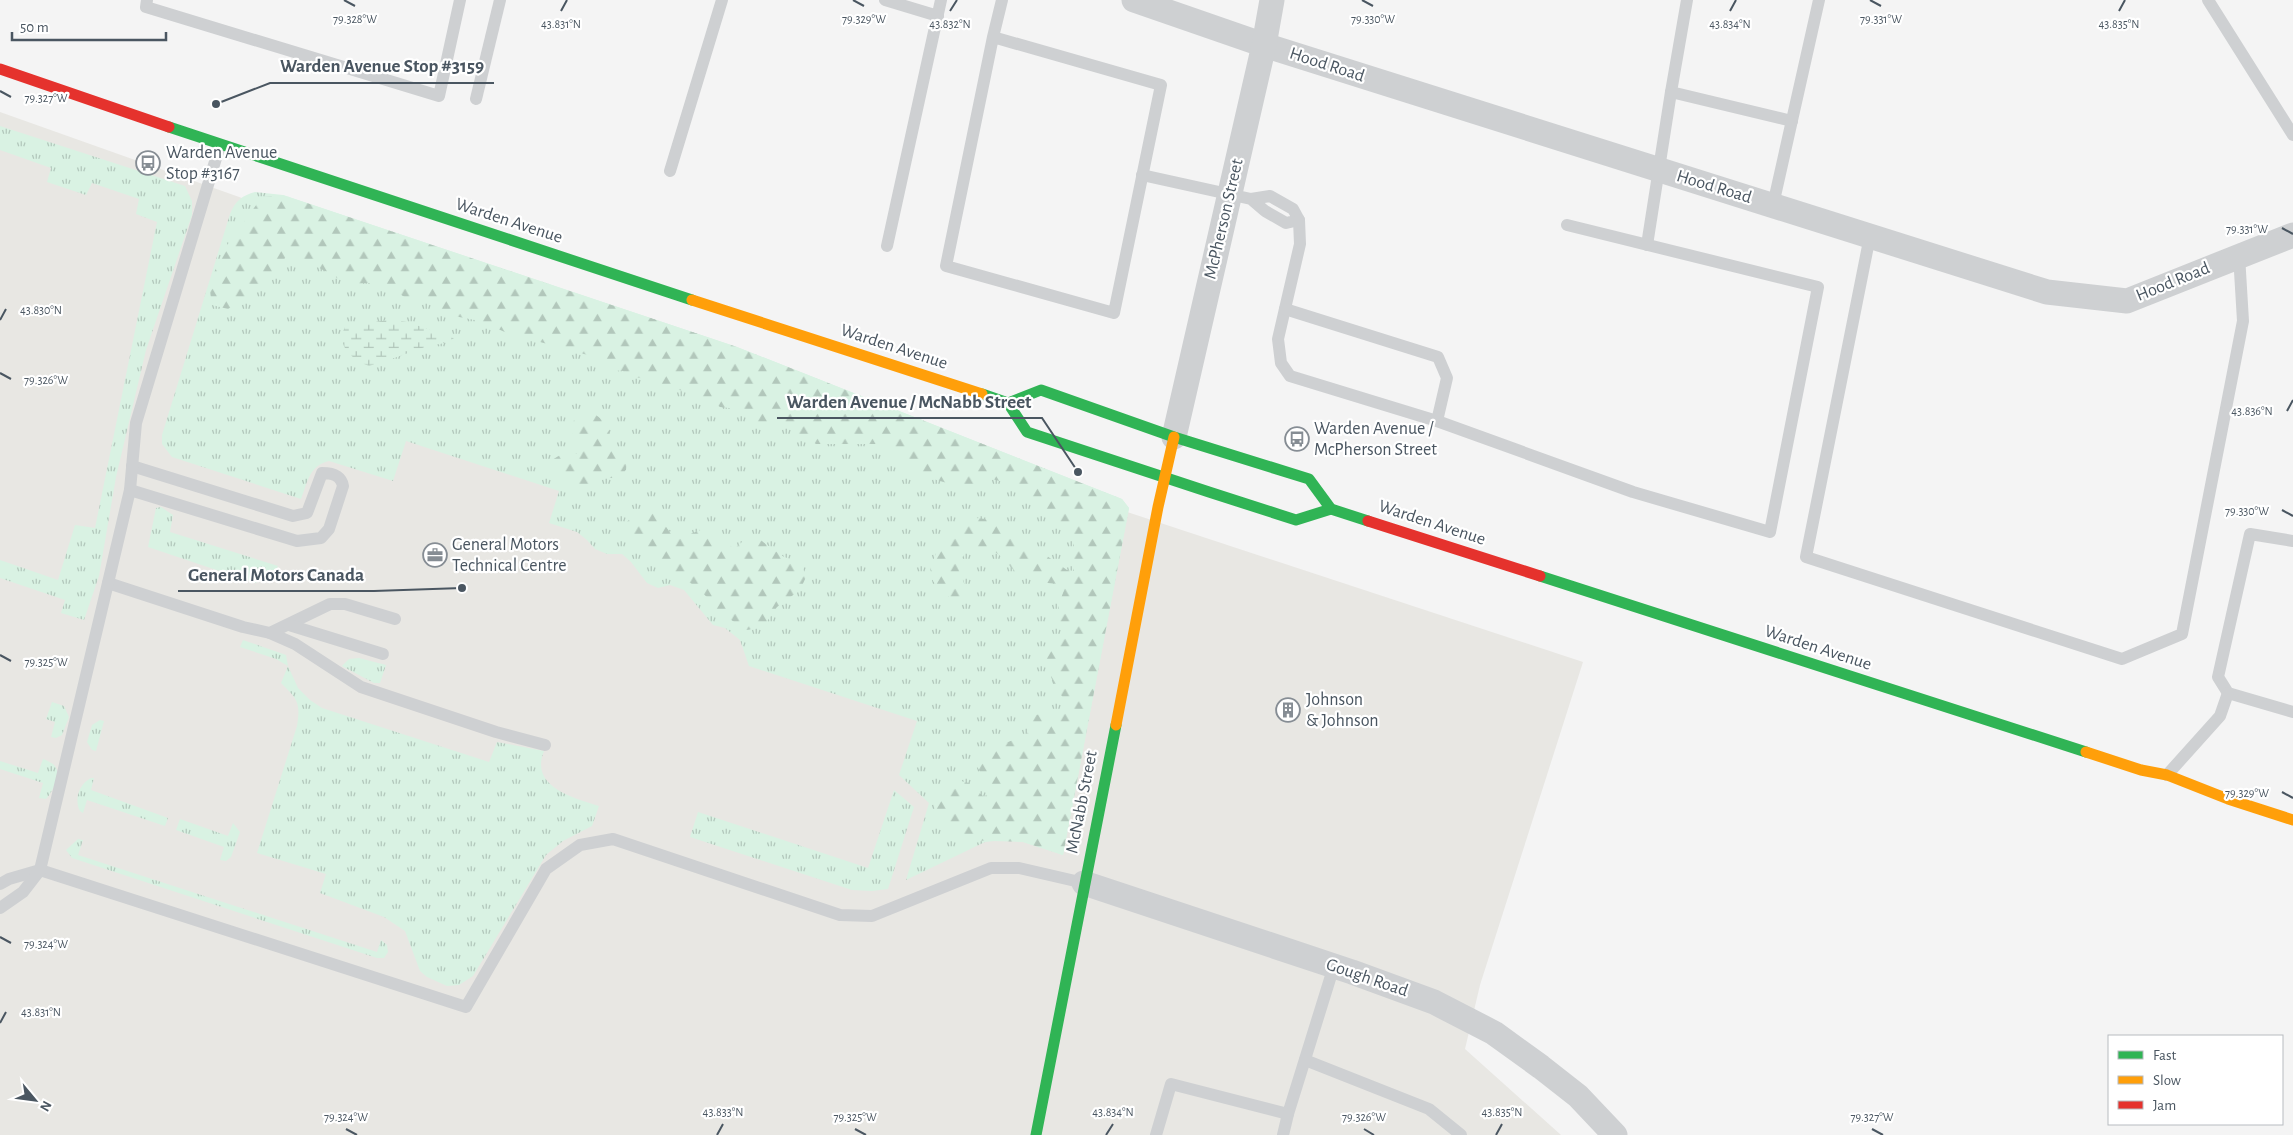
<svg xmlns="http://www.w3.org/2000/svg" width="2293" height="1135" font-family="'Alegreya Sans',sans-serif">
  <defs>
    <pattern id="grass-tufts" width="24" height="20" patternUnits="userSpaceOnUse" patternTransform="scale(1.25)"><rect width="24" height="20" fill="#d9f2e3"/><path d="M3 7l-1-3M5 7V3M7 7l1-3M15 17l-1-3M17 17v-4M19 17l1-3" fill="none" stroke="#b2c7bb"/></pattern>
    <pattern id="forest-firs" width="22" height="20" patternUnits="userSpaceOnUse" patternTransform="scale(1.25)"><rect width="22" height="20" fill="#d9f2e3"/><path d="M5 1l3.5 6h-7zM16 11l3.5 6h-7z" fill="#b2c7bb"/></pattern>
    <pattern id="wetland-marsh" width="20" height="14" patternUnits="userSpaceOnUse" patternTransform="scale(1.25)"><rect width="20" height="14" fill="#d9f2e3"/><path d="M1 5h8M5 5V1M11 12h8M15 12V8" fill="none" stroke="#b2c7bb"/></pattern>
  </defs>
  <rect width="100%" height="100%" fill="#f4f4f4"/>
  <polygon fill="#e8e7e3" points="0,112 1106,505 1583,662 1480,985 1465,1049 1561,1135 0,1135"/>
  <g fill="url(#grass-tufts)">
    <polygon points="0,126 185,186 192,201 192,215 146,350 116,477 99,576 84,620 61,613 65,600 0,578 0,560 58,580 75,525 95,528 157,222 136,214 139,199 92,183 86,195 47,182 51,168 0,150"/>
    <path d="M255,192L283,195L737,347L1122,499L1129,508L1063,855L1023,842L1004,840L985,842L906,880L929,803L899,775L917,721L749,666L740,640L725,628L713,625L684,590L670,585L658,588L647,583L631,562L622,554H607L595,549L587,540L577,532L549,523L559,491L406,441L393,481L329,461C309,466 308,481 301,499L172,457L162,444V435L230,214C235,201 243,195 255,192Z"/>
    <polygon points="161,507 173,515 170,532 278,566 273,575 255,583 148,547 156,508"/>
    <path d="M243,640L286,655L288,666L298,688L310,700L322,708L489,762L497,742L544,751C529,787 574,798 599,806L592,826L563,841L546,855L473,976L459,985L447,986L427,977L420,971L405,931L384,917L320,893L326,874L257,853L297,726C301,702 297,699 281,683L288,666L276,659L240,647Z"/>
    <polygon points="359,658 386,665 380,683 374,683 342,666 349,659"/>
    <polygon points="52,702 64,706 69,717 62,735 56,738 51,737 55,722 46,719"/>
    <polygon points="100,720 104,721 96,751 92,750 87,742 92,725"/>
    <path d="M43,759C46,760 52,763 54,765C63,774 52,792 46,799L39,798L43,783L0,769V761L38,773Z"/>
    <path d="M91,778H94L91,790L168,818L165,826L87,800L83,813L80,811C74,799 79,784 91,778Z"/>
    <polygon points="894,790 914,807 888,889 872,891 852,890 690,837 698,812 868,868"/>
    <polygon points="180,819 228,836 233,823 240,832 231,857 226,861 220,860 224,847 176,830"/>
    <polygon points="78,839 83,840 78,855 377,952 381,940 387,945 388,952 384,958 377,958 72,858 66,850"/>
  </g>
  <g fill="url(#forest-firs)">
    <polygon points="283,195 737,347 1122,499 1129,508 1063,855 1023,842 959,840 946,831 935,811 935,794 952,779 969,783 985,798 988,787 977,766 984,751 1027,735 1032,716 1064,708 1065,700 1056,689 1045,662 1053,644 1067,630 1059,623 1059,604 1064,590 1056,584 1040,582 1016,573 1003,558 989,547 968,549 957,565 967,591 960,599 946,596 933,581 930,568 938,549 955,527 978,518 1004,522 1023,538 1032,549 1047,556 1067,570 1074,571 1074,540 1053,519 1038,512 1007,483 992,479 985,488 964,488 923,476 877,444 816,444 778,423 758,423 739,409 720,407 706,398 676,389 666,388 650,380 635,377 624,371 608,370 595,357 507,333 480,321 454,316 438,310 424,301 411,301 390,288 369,283 348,284 298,256 287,255 272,278 257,286 240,302 228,309 212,305 209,284 225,248 262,197"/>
    <path d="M587,410C602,418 610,423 610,442L619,448L627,457L626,470L614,478H599L594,485L580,493C565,486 553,478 552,460L565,452L577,454L582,453L581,444L571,432L575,416Z"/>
    <polygon points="654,511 673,536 688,535 703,529 720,537 734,549 742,542 759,539 784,557 801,562 806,577 800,590 777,607 763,627 747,630 717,611 709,599 695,586 670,570 656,553 630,539 621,529 632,516"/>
  </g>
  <path fill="url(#wetland-marsh)" d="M387,320L407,322L454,338C444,346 436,343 425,347C406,354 388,360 369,366C353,360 335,346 345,327Z"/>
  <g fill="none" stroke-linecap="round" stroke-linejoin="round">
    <g stroke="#ced0d2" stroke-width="12">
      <polyline points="147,0 146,7 439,96 460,0"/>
      <polyline points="885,0 938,16"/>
      <polyline points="1687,0 1671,92 1792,121"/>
      <polyline points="2208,0 2293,135"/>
      <polyline points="993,37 1161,85 1114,313 946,266 993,37 1002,0"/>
      <polyline points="476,99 500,0"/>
      <polyline points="670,171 722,0"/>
      <polyline points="1142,175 1251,199 1270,196 1293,209 1299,220 1286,223 1265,211 1251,199"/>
      <polyline points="1773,205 1819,0"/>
      <polyline points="1299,220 1300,244 1278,339 1281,363 1290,376 1437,421 1633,492 1770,532 1818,287 1567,225"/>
      <polyline points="1870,236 1806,557 2122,659 2182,634 2243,321 2239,255"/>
      <polyline points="1647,245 1671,92"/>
      <polyline points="887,246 941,0"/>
      <polyline points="1285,309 1438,357 1447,378 1437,421"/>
      <path d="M130,490L297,541L321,538L329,529L343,486C341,475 332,473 322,473L307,513L293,516L132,466"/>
      <polyline points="2293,541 2250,534 2218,677 2228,693 2293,712"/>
      <polyline points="108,583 243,627 270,633 330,604 345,604 395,619"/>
      <polyline points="289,625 383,654"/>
      <polyline points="270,633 295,644 361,687 496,732 545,745"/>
      <polyline points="2167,775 2220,716 2228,693"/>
      <polyline points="0,884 9,879 40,870 466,1007 546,869 580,845 613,839 840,915 872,916 991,868 1019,868 1084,883"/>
      <polyline points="0,908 23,892 40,870 130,490 136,423 220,145"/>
      <polyline points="1305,1060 1429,1109 1461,1135"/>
      <polyline points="1156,1135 1171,1084 1288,1114 1334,966"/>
      <polyline points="1283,1135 1288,1114"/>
    </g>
    <g stroke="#ced0d2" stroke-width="25">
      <polyline points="1134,0 1264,45 2047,292 2127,301 2293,235"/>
      <polyline points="1174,437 1264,45 1272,0"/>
      <polyline points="1084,883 1352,972 1434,1002 1494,1033 1541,1067 1578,1096 1615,1135"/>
    </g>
    <g stroke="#30b455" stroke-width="11">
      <polyline points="169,127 692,300"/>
      <polyline points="982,394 1008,403 1027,432 1209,492 1296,520 1331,509"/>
      <polyline points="1008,403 1041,390 1174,437 1309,479 1331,509 1368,521"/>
      <polyline points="1540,576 2086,752"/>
      <polyline points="1036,1135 1116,725"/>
    </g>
    <g stroke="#ff9f0a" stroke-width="11">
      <polyline points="692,300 982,394"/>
      <polyline points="1116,725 1158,507 1174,437"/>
      <polyline points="2086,752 2141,770 2167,775 2228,799 2293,820"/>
    </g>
    <g stroke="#e5322d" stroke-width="11">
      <polyline points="0,69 169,127"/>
      <polyline points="1368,521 1540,576"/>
    </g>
  </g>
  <path fill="none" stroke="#4a5661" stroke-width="2" d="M344,0L355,6M853,0L864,6M1362,0L1373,6M1870,0L1881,6M561,11L567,0M950,11L957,0M1730,11L1736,0M2119,11L2125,0M0,91L11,97M2282,228L2293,234M0,320L6,309M0,373L11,379M2287,411L2293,400M2282,510L2293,516M0,655L11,661M2282,792L2293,798M0,937L11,943M0,1023L6,1012M346,1129L357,1135M855,1129L866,1135M1364,1129L1374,1135M1872,1129L1883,1135M717,1135L723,1124M1106,1135L1113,1124M1496,1135L1502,1124"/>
  <defs>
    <g id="bus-ring" transform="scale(1.25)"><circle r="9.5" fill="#fff" stroke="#868d94" stroke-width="1.5"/><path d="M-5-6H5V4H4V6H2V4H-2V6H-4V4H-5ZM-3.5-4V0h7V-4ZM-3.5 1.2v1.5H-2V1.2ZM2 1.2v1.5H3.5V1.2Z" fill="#868d94"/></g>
    <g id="office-ring" transform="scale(1.25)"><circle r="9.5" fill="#fff" stroke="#868d94" stroke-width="1.5"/><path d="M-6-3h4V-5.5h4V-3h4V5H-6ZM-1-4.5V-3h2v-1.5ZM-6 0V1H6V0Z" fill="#868d94"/></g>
    <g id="building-ring" transform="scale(1.25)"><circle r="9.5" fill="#fff" stroke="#868d94" stroke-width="1.5"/><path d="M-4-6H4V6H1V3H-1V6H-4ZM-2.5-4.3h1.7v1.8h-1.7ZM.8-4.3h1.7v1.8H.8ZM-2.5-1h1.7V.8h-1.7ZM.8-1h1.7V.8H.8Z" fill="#868d94"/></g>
  </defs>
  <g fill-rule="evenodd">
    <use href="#bus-ring" x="148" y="163"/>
    <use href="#bus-ring" x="1297" y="439"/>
    <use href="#office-ring" x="435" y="555"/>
    <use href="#building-ring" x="1288" y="710"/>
  </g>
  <g text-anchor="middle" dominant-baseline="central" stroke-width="4.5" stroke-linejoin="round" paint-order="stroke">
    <g font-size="18" fill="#4a5661" stroke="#fff">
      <text transform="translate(1327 65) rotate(18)">Hood Road</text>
      <text transform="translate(1714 187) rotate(17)">Hood Road</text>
      <text transform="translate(1224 219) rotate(-77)">McPherson Street</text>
      <text transform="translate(509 221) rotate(18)">Warden Avenue</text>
      <text transform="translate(2173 282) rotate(-22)">Hood Road</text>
      <text transform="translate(894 347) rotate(18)">Warden Avenue</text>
      <text transform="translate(1432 523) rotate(18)">Warden Avenue</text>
      <text transform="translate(1818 648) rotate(18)">Warden Avenue</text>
      <text transform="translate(1082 802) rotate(-79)">McNabb Street</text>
      <text transform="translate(1367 978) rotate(19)">Gough Road</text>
    </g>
    <g font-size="18" fill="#4a5661" stroke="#fff" text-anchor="start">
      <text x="166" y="153">Warden Avenue<tspan x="166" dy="21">Stop #3167</tspan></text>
      <text x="1314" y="429">Warden Avenue /<tspan x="1314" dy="21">McPherson Street</tspan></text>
      <text x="452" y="545">General Motors<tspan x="452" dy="21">Technical Centre</tspan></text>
      <text x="1306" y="700">Johnson<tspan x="1306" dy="21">&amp; Johnson</tspan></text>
    </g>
  </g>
  <g font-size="12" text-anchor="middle" fill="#4a5661" stroke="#fff" stroke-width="4.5" stroke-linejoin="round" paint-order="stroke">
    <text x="355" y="23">79.328°W</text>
    <text x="864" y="23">79.329°W</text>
    <text x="1373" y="23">79.330°W</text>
    <text x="1881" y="23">79.331°W</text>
    <text x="561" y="28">43.831°N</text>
    <text x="950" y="28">43.832°N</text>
    <text x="1730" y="28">43.834°N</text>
    <text x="2119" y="28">43.835°N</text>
    <text x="46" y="102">79.327°W</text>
    <text x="2247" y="233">79.331°W</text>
    <text x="41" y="314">43.830°N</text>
    <text x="46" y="384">79.326°W</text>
    <text x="2252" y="415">43.836°N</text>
    <text x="2247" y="515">79.330°W</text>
    <text x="46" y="666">79.325°W</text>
    <text x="2247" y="797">79.329°W</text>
    <text x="46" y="948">79.324°W</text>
    <text x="41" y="1016">43.831°N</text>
    <text x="723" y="1116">43.833°N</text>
    <text x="1113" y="1116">43.834°N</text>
    <text x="1502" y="1116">43.835°N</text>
    <text x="346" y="1121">79.324°W</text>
    <text x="855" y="1121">79.325°W</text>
    <text x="1364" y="1121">79.326°W</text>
    <text x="1872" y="1121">79.327°W</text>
  </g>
  <path fill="none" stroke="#4a5661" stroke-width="2" d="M216 104L270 83H494M1078 472L1042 418H777M462 588L374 591H178"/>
  <g fill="#4a5661" stroke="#fff" stroke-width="2">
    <circle cx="216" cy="104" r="5"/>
    <circle cx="1078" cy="472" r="5"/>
    <circle cx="462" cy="588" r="5"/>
  </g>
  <g font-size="19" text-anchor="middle" font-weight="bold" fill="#4a5661" stroke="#fff" stroke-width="4.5" stroke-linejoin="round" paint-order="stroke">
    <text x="382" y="72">Warden Avenue Stop #3159</text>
    <text x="909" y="408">Warden Avenue / McNabb Street</text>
    <text x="276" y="581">General Motors Canada</text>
  </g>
  <rect x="2108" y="1035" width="175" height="90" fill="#ffffff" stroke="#b7bbc0"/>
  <rect x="2118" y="1051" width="25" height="8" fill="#30b455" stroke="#b7bbc0"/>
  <text x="2153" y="1060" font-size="15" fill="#4a5661">Fast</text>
  <rect x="2118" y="1076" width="25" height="8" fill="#ff9f0a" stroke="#b7bbc0"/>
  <text x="2153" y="1085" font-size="15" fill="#4a5661">Slow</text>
  <rect x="2118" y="1101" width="25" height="8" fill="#e5322d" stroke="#b7bbc0"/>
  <text x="2153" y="1110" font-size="15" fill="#4a5661">Jam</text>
  <g transform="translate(35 1100) rotate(119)" stroke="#ffffff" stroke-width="4" paint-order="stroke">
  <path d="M0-4L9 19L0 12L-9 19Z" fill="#4a5661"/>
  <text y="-8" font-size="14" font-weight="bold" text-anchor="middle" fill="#4a5661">N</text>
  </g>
  <path d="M12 32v8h154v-8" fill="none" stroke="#4a5661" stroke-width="2.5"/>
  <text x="20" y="32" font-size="15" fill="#4a5661" stroke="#ffffff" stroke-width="4" paint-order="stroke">50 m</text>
</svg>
